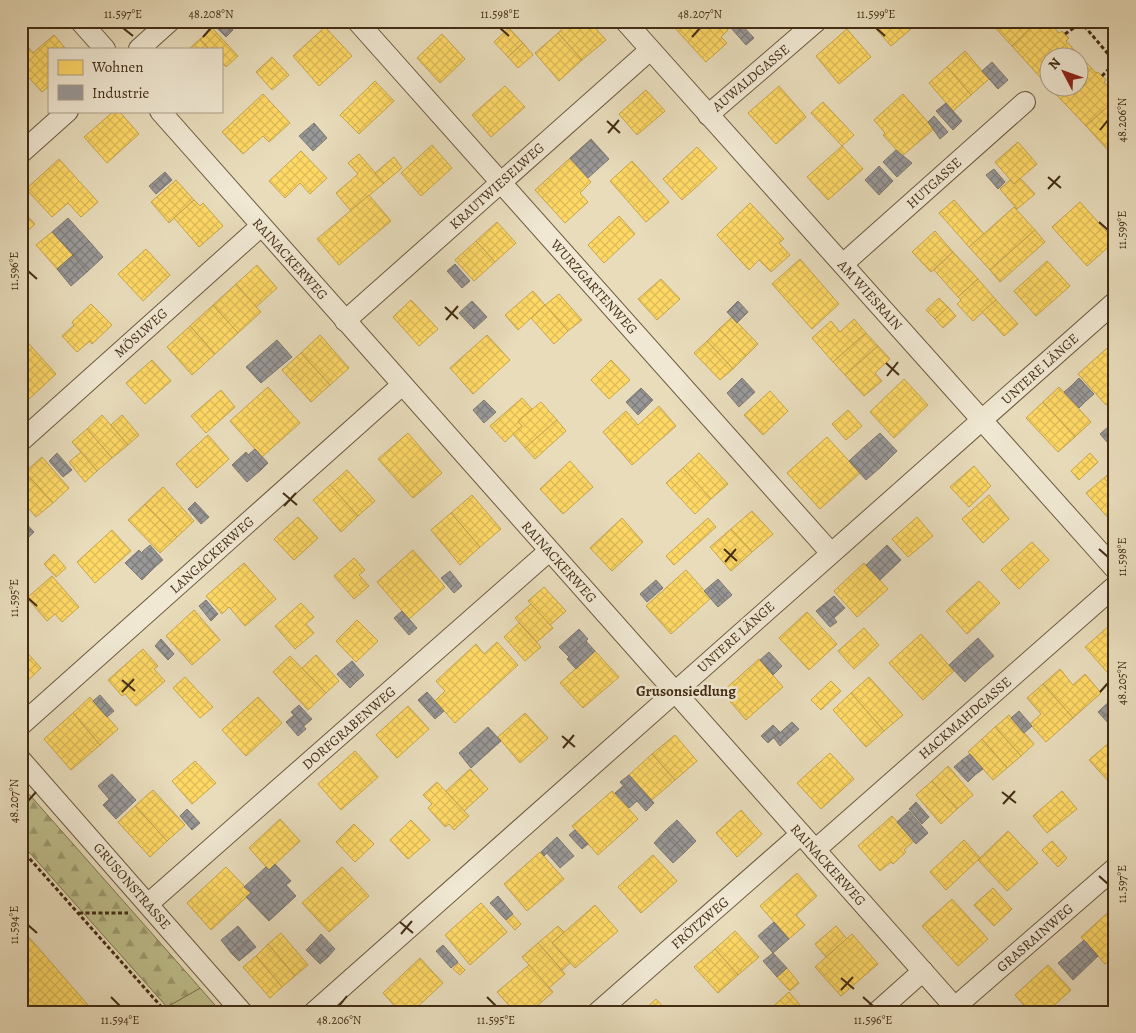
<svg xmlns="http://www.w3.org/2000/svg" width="1136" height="1033" font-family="Alegreya,serif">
  <defs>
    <pattern id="forest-firs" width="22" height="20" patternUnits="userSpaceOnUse" patternTransform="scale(1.25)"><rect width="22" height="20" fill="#bdbe8b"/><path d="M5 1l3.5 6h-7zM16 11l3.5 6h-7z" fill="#9b9b70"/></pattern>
    <pattern id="homes-cross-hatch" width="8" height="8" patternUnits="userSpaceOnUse" patternTransform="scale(1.25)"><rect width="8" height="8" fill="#ffd966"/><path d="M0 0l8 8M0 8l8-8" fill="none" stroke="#dcbb58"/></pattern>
    <pattern id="industry-cross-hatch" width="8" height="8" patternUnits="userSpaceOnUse" patternTransform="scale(1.25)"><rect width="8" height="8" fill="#999"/><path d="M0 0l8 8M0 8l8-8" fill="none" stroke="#7e7d7c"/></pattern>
  </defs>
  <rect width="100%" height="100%" fill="#e8dcbb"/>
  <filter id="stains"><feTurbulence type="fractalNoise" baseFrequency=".004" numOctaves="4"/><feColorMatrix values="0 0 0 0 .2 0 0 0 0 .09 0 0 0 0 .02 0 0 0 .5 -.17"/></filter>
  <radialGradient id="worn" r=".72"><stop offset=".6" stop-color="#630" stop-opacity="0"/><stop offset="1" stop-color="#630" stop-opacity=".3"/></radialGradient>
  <polygon fill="#bdbe8b" stroke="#807650" points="200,988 221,1012 171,1012 167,1007"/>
  <polygon fill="url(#forest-firs)" stroke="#807650" points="21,785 200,988 167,1007 21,843"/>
  <g fill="url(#homes-cross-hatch)" stroke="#c7a54e">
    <polygon points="571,21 589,21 606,40 582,60 558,33"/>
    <polygon points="680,21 720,21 728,30 721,37 727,43 706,62 674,27"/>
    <polygon points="869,21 905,21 911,29 891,46"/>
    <polygon points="989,21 1038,21 1012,46"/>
    <polygon points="1038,21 1048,21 1059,33 1062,31 1069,38 1066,41 1081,57 1078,59 1048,58 1048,86 1012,46"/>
    <polygon points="325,27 352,56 319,86 293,56"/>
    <polygon points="212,28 238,56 226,67 221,62 221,49 209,49 200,39"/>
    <polygon points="509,28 523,43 508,57 494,42"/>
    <polygon points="847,29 871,57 839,84 816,56"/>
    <polygon points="558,33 582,60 559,81 535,53"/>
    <polygon points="442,34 465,59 440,83 417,58"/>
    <polygon points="54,35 66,49 49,49 49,86 42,92 21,69 21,53 28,47 33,53"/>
    <polygon points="200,39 209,49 189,49"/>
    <polygon points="523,43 533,55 518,68 508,57"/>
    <polygon points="965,51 989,79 971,95 947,67"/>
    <polygon points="272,57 289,75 272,90 256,72"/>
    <polygon points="1081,57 1096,73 1098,72 1106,80 1104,82 1115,94 1115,100 1086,126 1050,88 1078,88 1078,59"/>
    <polygon points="947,67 971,95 953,111 929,83"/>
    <polygon points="375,81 394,101 359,134 340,115"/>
    <polygon points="505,86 525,107 491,137 472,115"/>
    <polygon points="779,86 806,117 776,144 748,113"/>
    <polygon points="646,90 665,111 637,135 619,114"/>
    <polygon points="263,94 290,123 269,142 263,136 243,154 222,132"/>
    <polygon points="903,94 934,129 902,156 883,135 885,133 874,120"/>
    <polygon points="1115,100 1115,158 1086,126"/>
    <polygon points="823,102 854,135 842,146 811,113"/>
    <polygon points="114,111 119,111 139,134 107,163 84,137"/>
    <polygon points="1018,142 1037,164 1014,184 995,162"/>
    <polygon points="432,145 452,168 421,196 401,173"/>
    <polygon points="842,146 863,169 828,200 807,177"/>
    <polygon points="697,147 717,168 682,200 663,179"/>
    <polygon points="301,151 327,178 310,194 300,183 285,198 269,181"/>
    <polygon points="359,154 384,183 351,211 336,193 358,174 348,163"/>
    <polygon points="394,157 402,168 384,183 375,173"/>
    <polygon points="570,158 591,182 580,193 588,202 565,223 535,190"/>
    <polygon points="59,159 98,202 81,217 68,203 52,217 26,189"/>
    <polygon points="632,161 669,202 646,222 610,181"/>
    <polygon points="1020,178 1035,194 1017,209 1000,189 1010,180 1014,184"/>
    <polygon points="176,180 194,200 169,223 151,202"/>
    <polygon points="369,195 391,221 339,265 317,239"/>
    <polygon points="194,200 200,206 203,203 223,226 199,247 174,218"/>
    <polygon points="954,200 984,234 969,247 939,213"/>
    <polygon points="1080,202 1115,241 1087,266 1052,227"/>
    <polygon points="750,203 784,239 779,243 790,255 771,272 759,260 749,270 717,235"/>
    <polygon points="1014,207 1035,230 990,270 969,247"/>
    <polygon points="21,209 35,224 21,237"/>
    <polygon points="619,216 635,234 604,263 588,245"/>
    <polygon points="497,222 516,243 495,262 476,241"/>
    <polygon points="1035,230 1045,242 1000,282 990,270"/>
    <polygon points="935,231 953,252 931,272 912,252"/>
    <polygon points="52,232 73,255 57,269 36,245"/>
    <polygon points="476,241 495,262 474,281 455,260"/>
    <polygon points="146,249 170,275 143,301 118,274"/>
    <polygon points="953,252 978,279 958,297 934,270"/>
    <polygon points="800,259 839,304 812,329 772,284"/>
    <polygon points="1047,261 1070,286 1036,316 1014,291"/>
    <polygon points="257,265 277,288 256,307 236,284"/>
    <polygon points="661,279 680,299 657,320 638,299"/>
    <polygon points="978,279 996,300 973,321 957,304 961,300 958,297"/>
    <polygon points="236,284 261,312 238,333 213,305"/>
    <polygon points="533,291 545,305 518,330 505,315"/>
    <polygon points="559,294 582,320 568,331 545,305"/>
    <polygon points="939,298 948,307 935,319 926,310"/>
    <polygon points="411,300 438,329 419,346 393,317"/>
    <polygon points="996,300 1018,324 1004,336 982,312"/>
    <polygon points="91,304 112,325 92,344 90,341 77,352 62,336 74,325 72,322"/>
    <polygon points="213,305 238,333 215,354 190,326"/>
    <polygon points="545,305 568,331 554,344 531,318"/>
    <polygon points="948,307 956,316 943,328 935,319"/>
    <polygon points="732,317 758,344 746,356 719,329"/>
    <polygon points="854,319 866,333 833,362 812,338 831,321 840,332"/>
    <polygon points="190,326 215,354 192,375 167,347"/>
    <polygon points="719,329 746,356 733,369 707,341"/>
    <polygon points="866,333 878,346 845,375 833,362"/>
    <polygon points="21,335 56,374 29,399 21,390"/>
    <polygon points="320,335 349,368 330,385 301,353"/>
    <polygon points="487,335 510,360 473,394 450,368"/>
    <polygon points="707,341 733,369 720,380 694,353"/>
    <polygon points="1115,341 1115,397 1106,405 1078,374"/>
    <polygon points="878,346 890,359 875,373 882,381 864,396 845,375"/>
    <polygon points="301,353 330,385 311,402 282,370"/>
    <polygon points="152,360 171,381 145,404 126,383"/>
    <polygon points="611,360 630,380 609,399 591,380"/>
    <polygon points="904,379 928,405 894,438 870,412"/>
    <polygon points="268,387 300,423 262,457 230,421"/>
    <polygon points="1059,387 1091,422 1075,437 1043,402"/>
    <polygon points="221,390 235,407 206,433 191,416"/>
    <polygon points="770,391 788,411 763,435 744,415"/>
    <polygon points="522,398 532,409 518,421 522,426 505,442 490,426"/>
    <polygon points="541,402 557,420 525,448 513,434 522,426 518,421"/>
    <polygon points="1043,402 1075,437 1058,452 1026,418"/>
    <polygon points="659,406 676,426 632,465 603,432 626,411 638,425"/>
    <polygon points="848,410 862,426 846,440 832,424"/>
    <polygon points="102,415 128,445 112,458 87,429"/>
    <polygon points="122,415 139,435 128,445 111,425"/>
    <polygon points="557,420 566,431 535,459 525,448"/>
    <polygon points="87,429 112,458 97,471 72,442"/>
    <polygon points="408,433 442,473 413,498 378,459"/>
    <polygon points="208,435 229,459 197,488 176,464"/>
    <polygon points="827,437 860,473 820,509 787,473"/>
    <polygon points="81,452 97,471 85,482 69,462"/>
    <polygon points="699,453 728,484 711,499 683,468"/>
    <polygon points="1090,453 1098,462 1079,480 1071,471"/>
    <polygon points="42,457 69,488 53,503 25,472"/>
    <polygon points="570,461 593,487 563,514 540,489"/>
    <polygon points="974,466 991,486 969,507 950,487"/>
    <polygon points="683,468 711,499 695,514 666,483"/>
    <polygon points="1115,468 1115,490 1104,478"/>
    <polygon points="347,470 375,501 358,516 330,485"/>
    <polygon points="25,472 53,503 36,517 21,500 21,475"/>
    <polygon points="1104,478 1115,490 1115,516 1110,520 1086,493"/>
    <polygon points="330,485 358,516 341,532 313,500"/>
    <polygon points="163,487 194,521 177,537 145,504"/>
    <polygon points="472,495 501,529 480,547 451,513"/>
    <polygon points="989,495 1009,519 983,543 962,519"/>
    <polygon points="145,504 177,537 160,553 128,520"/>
    <polygon points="752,511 773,534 752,552 731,529"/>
    <polygon points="451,513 480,547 460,565 431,530"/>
    <polygon points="298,517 318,538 294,560 274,539"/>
    <polygon points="917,517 933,536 908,557 892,539"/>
    <polygon points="622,518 643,542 612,571 590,548"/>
    <polygon points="708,518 716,527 674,565 666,556"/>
    <polygon points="731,529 752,552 731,571 710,547"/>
    <polygon points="112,530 131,551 95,583 77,562"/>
    <polygon points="1032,542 1049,560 1019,589 1001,570"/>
    <polygon points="413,550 445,587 409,619 377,582"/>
    <polygon points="54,554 66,568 56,577 44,564"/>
    <polygon points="354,558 365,570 359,575 369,586 354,599 334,576"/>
    <polygon points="244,563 276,599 245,626 229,607 222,614 206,596"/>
    <polygon points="864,563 888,589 857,617 834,591"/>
    <polygon points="686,570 711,598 671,634 646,606"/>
    <polygon points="52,576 79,607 62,622 55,614 47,621 27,598"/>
    <polygon points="979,581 1000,603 967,634 946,611"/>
    <polygon points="544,587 566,611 550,625 528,601"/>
    <polygon points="301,603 314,617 306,624 314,633 295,649 275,626"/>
    <polygon points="531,604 553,628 537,642 515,618"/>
    <polygon points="194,610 220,640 192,665 166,636"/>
    <polygon points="807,612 837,644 809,670 779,638"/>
    <polygon points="357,620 378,641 356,662 336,641"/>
    <polygon points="519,623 541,647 525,661 504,637"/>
    <polygon points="1110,625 1115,631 1114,680 1085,647"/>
    <polygon points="864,628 879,645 854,669 838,651"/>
    <polygon points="921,634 954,671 923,700 889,663"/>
    <polygon points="21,638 26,644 22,647 41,668 21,687"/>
    <polygon points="497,642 518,665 455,723 435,701 445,691 436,681 476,644 484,654"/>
    <polygon points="143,649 158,666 154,669 165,681 136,706 125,694 122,696 108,680"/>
    <polygon points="595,651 619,677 583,708 560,683"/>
    <polygon points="316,655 339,681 326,693 302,668"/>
    <polygon points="290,656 326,693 308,710 273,672"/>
    <polygon points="759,659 783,687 746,720 722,692"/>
    <polygon points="1060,669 1073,685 1085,674 1101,693 1073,718 1043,684"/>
    <polygon points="185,677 213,707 200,718 173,688"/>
    <polygon points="869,677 903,715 884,731 851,693"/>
    <polygon points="831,681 841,691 821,710 811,700"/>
    <polygon points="1043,684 1073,718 1046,742 1030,724 1041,714 1027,698"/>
    <polygon points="851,693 884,731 866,747 833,710"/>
    <polygon points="90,697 118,729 100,745 73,713"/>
    <polygon points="258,697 282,723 246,756 222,730"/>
    <polygon points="408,706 429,729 397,758 376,735"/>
    <polygon points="73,713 100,745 71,770 44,739"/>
    <polygon points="525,713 548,738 520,763 498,737"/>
    <polygon points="1009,715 1034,744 1021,756 995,727"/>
    <polygon points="995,727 1021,756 1007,768 982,739"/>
    <polygon points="675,735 697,761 675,780 652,754"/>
    <polygon points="982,739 1007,768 993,780 968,752"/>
    <polygon points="1112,740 1115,743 1115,774 1108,781 1089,760"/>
    <polygon points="355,751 378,777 341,810 318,784"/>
    <polygon points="830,753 854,779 821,809 797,783"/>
    <polygon points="652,754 675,780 652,800 629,775"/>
    <polygon points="195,761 216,783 192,804 172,781"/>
    <polygon points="948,766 973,795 957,809 932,781"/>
    <polygon points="470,769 488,789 464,811 446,791"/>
    <polygon points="932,781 957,809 941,824 916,795"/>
    <polygon points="437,782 469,816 454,830 449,824 445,827 428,808 432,804 423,795"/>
    <polygon points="153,790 185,825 167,841 135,806"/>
    <polygon points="612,791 638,819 598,855 572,826"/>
    <polygon points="1062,791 1077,809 1047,833 1033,816"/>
    <polygon points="135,806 167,841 150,857 118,822"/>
    <polygon points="741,810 762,834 737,857 716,833"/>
    <polygon points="892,816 914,841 904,850 906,852 893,864 891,862 880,871 858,846"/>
    <polygon points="280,819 300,841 269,870 249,848"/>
    <polygon points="411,820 430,840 408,859 390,840"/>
    <polygon points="354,824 374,844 355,862 336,842"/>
    <polygon points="1008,831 1038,863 1007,891 978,860"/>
    <polygon points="964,840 980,858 946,890 930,872"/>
    <polygon points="1052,841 1067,858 1058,867 1042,850"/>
    <polygon points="540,852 564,879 527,911 504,884"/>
    <polygon points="653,855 677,881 641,913 618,887"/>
    <polygon points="226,867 251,893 211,930 187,903"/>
    <polygon points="342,867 369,896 329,932 302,903"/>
    <polygon points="797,873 817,896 796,915 805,925 789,939 760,906"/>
    <polygon points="993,888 1012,909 994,926 974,905"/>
    <polygon points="952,899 988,939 958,966 922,926"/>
    <polygon points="481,903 507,932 470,965 445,935"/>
    <polygon points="595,905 618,931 575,968 552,943"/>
    <polygon points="1115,906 1115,956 1105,964 1081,937"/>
    <polygon points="512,914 521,924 515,930 506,920"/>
    <polygon points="558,926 564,932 552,943 570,963 562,970 538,943"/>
    <polygon points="836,926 847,939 826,957 815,944"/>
    <polygon points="21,928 94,1012 21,1012"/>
    <polygon points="735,931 759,957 738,975 715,949"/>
    <polygon points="281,933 308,965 295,976 268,944"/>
    <polygon points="852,934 878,964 841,996 815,967"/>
    <polygon points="538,943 565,974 549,988 522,957"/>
    <polygon points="268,944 295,976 282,987 256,956"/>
    <polygon points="715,949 738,975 718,993 694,967"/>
    <polygon points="256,956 282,987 270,998 243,967"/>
    <polygon points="420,958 443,983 412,1012 400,1012 383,993"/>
    <polygon points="458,963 465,970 460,975 453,969"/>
    <polygon points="529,965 553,992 530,1012 515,1012 497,992"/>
    <polygon points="1048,965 1071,990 1047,1012 1030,1012 1015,995"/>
    <polygon points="787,968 799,983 790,991 777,977"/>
    <polygon points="789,992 806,1012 767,1012"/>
    <polygon points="656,999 668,1012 642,1012"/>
  </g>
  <g fill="url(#industry-cross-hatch)" stroke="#7f7971">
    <polygon points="215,21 225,21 233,30 226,37 213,24"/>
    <polygon points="738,21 754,38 746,45 731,28"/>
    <polygon points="992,62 1008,80 998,89 982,71"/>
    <polygon points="946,103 962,121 953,130 936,111"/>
    <polygon points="934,116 948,132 940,139 928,122"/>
    <polygon points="314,123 327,138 313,151 299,136"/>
    <polygon points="591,139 609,159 588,178 570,158"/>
    <polygon points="896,150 912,163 897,177 883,162"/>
    <polygon points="879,166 893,181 879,195 865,180"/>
    <polygon points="994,169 1005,182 998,189 986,175"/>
    <polygon points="165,172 172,180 156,194 149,186"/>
    <polygon points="68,218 89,241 73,255 52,232"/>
    <polygon points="89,241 103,257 87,272 73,255"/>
    <polygon points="73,255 87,272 71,286 57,269"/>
    <polygon points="455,264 470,281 462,288 447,271"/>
    <polygon points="472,301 487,317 474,329 459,313"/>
    <polygon points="738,301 748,312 737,323 727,312"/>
    <polygon points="277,340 292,357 261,383 246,367"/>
    <polygon points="742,378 755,392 739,407 727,393"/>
    <polygon points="1079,378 1094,394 1086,401 1071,386"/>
    <polygon points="1071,386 1086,401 1079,408 1064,392"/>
    <polygon points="641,388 653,400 638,415 626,402"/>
    <polygon points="484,400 496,412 484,423 473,410"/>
    <polygon points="1115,421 1115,449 1114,450 1100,434"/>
    <polygon points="880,433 897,451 882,466 864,447"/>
    <polygon points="864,447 882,466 866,480 849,461"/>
    <polygon points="255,449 268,463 261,470 248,455"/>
    <polygon points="246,452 261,470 247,482 232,465"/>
    <polygon points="57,453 72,470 63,477 49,461"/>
    <polygon points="195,502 209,517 201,524 188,509"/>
    <polygon points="21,518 34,532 26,540 21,535"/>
    <polygon points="150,545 163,560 155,567 142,552"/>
    <polygon points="887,545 901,560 880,580 866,565"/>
    <polygon points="139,550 155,567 142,580 125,563"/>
    <polygon points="450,571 462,586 454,593 441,578"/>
    <polygon points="718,579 732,595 725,601 711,585"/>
    <polygon points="656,580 663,588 647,602 640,594"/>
    <polygon points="711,585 725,601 718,607 704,591"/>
    <polygon points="834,596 845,608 834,618 823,605"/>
    <polygon points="206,600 218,614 211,621 199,606"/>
    <polygon points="823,605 837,622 830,627 816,611"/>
    <polygon points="402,611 417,628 409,635 394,618"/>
    <polygon points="579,629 588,639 569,657 559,647"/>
    <polygon points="978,638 994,656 980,668 964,651"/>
    <polygon points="161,639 174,654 168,660 155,646"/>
    <polygon points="586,641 595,651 576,669 567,659"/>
    <polygon points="964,651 980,668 965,682 949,665"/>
    <polygon points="769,652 782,666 773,675 760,660"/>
    <polygon points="352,661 364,675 357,681 344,668"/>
    <polygon points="344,668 357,681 350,688 337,674"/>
    <polygon points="427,692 444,711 435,719 418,700"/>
    <polygon points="100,695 114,711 107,717 93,701"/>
    <polygon points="1115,696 1115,722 1111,726 1098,712"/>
    <polygon points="299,705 312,719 304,726 291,712"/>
    <polygon points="1019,711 1032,726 1024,733 1011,718"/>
    <polygon points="294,715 306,729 298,736 286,722"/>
    <polygon points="792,722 799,729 780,746 774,738"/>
    <polygon points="773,725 780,732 768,743 761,736"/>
    <polygon points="488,727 501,741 471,768 459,753"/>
    <polygon points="970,754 983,769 975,775 962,760"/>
    <polygon points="962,760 975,775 968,782 954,767"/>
    <polygon points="112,774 123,786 109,799 98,786"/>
    <polygon points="629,775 654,803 646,811 620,782"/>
    <polygon points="123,786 136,800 116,819 103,805"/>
    <polygon points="623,786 637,801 629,808 615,793"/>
    <polygon points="916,802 929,817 922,824 909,809"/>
    <polygon points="187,809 200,823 192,830 180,816"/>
    <polygon points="909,811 928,833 916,844 897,822"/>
    <polygon points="677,820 696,841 685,852 665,831"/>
    <polygon points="575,830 588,844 582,849 569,835"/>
    <polygon points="665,831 685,852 673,863 654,843"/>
    <polygon points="557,837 574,856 560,868 547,853 544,856 541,852"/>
    <polygon points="275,864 291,881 286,885 296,896 269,921 246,897 251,893 244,887 266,867 269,870"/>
    <polygon points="498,896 513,914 506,920 490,903"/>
    <polygon points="774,922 789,939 773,953 758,936"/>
    <polygon points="238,926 249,939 232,954 221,940"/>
    <polygon points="321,934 335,949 328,957 314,942"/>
    <polygon points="249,939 256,947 239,961 232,954"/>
    <polygon points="1084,940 1098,956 1073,980 1058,963"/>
    <polygon points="314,942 328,957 320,964 306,950"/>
    <polygon points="443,945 458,962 451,968 436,951"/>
    <polygon points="773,953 787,968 777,977 763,961"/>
  </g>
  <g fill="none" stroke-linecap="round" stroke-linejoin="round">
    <g stroke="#6c593e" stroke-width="22">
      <g id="street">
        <polyline points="80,21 105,49"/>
        <polyline points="357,21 831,553"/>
        <polyline points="625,21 1115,569"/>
        <polyline points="139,49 170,21"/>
        <polyline points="160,111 959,1012"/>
        <polyline points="708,115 817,21"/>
        <polyline points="21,153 68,111"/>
        <polyline points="843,264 1025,102"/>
        <polyline points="345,321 650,50"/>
        <polyline points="21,441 261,226"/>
        <polyline points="21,725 402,385"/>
        <polyline points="21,760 242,1012"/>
        <polyline points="815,850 1115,586"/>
        <polyline points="148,904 549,551"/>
        <polyline points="955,1007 1115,868"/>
        <polyline points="314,1012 1115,302"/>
        <polyline points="598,1012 801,834"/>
        <polyline points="877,1012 923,971"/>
      </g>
    </g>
    <g stroke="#432d15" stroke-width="3" stroke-dasharray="4 2.5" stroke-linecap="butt">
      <polyline points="1080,21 1115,62"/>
      <polyline points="1065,34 1081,23"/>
      <polyline points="1102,76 1115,63"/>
      <polyline points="21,849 166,1012"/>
      <polyline points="79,913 128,913"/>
    </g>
    <use href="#street" stroke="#f0e8d3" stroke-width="20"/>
  </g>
  <path fill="none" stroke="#432d15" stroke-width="2" d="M123,28L133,36M500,28L509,36M876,28L885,36M203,37L211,28M692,37L700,28M607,121L620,133M1100,130L1108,120M608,133L619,120M1048,177L1061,188M1048,189L1060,176M1099,222L1108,230M28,271L37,279M445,307L458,319M446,320L458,306M886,363L899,375M887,376L898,362M283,493L297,505M284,506L296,493M724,549L737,561M1099,549L1108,557M725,562L736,549M28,598L37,606M122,680L135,691M122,692L134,679M1100,692L1108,683M562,736L575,747M563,748L574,735M1002,792L1016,803M28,801L36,792M1003,804L1015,791M1099,876L1108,884M400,922L413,933M28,925L37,933M401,934L412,921M841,978L854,989M841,990L853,977M111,997L120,1006M487,997L496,1006M863,997L873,1006M339,1006L347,996"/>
  <g text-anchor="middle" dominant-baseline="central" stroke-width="5" stroke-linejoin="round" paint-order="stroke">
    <g font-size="14" fill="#432d15" stroke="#f0e8d3">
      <text transform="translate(751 78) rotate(-40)">AUWALDGASSE</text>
      <text transform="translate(934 183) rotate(-42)">HUTGASSE</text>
      <text transform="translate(497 186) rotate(-42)">KRAUTWIESELWEG</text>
      <text transform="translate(290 259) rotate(48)">RAINACKERWEG</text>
      <text transform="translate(594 287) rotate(48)">WURZGARTENWEG</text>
      <text transform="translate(870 295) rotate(48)">AM WIESRAIN</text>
      <text transform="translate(141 333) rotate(-42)">MÖSLWEG</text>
      <text transform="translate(1040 369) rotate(-42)">UNTERE LÄNGE</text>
      <text transform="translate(212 555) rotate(-42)">LANGACKERWEG</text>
      <text transform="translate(559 562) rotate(48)">RAINACKERWEG</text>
      <text transform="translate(736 637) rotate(-42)">UNTERE LÄNGE</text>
      <text transform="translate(965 718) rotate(-41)">HACKMAHDGASSE</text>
      <text transform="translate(349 728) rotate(-41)">DORFGRABENWEG</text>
      <text transform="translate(828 865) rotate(48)">RAINACKERWEG</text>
      <text transform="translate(132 886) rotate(49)">GRUSONSTRASSE</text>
      <text transform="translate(700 923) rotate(-41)">FRÖTZWEG</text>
      <text transform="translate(1035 938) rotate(-41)">GRASRAINWEG</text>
    </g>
    <g font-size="15" font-weight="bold" fill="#432d15" stroke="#f0e8d3">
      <text x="686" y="691">Grusonsiedlung</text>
    </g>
  </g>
  <rect width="1136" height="1033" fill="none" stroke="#e8dcbb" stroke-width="55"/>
  <rect x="48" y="48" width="175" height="65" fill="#f0e8d3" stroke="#ab9d87"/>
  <rect x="58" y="60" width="25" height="15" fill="#ffd966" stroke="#ab9d87"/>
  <text x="92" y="72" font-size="15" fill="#432d15">Wohnen</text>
  <rect x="58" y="85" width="25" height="15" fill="#999999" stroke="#ab9d87"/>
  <text x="92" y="98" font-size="15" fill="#432d15">Industrie</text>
  <g transform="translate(1064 72) rotate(311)"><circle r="24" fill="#f0e8d3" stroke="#ab9d87"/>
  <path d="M0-4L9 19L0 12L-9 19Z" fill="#8f2418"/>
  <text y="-8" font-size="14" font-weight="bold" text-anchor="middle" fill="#432d15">N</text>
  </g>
  <rect x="28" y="28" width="1080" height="978" fill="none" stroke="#432d15" stroke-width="2"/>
  <g font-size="12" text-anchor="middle" fill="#432d15">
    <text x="123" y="18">11.597°E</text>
    <text x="211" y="18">48.208°N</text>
    <text x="500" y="18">11.598°E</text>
    <text x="700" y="18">48.207°N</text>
    <text x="876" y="18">11.599°E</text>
    <text transform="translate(1122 120) rotate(-90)" y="4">48.206°N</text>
    <text transform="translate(1122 230) rotate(-90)" y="4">11.599°E</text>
    <text transform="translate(14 271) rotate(-90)" y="4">11.596°E</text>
    <text transform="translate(1122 557) rotate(-90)" y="4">11.598°E</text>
    <text transform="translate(14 598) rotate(-90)" y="4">11.595°E</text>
    <text transform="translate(1122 683) rotate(-90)" y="4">48.205°N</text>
    <text transform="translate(14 801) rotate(-90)" y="4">48.207°N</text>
    <text transform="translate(1122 884) rotate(-90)" y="4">11.597°E</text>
    <text transform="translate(14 925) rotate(-90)" y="4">11.594°E</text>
    <text x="120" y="1024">11.594°E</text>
    <text x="339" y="1024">48.206°N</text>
    <text x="496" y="1024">11.595°E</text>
    <text x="873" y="1024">11.596°E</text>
  </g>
  <rect width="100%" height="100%" filter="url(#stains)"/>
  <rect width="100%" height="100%" fill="url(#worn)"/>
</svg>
